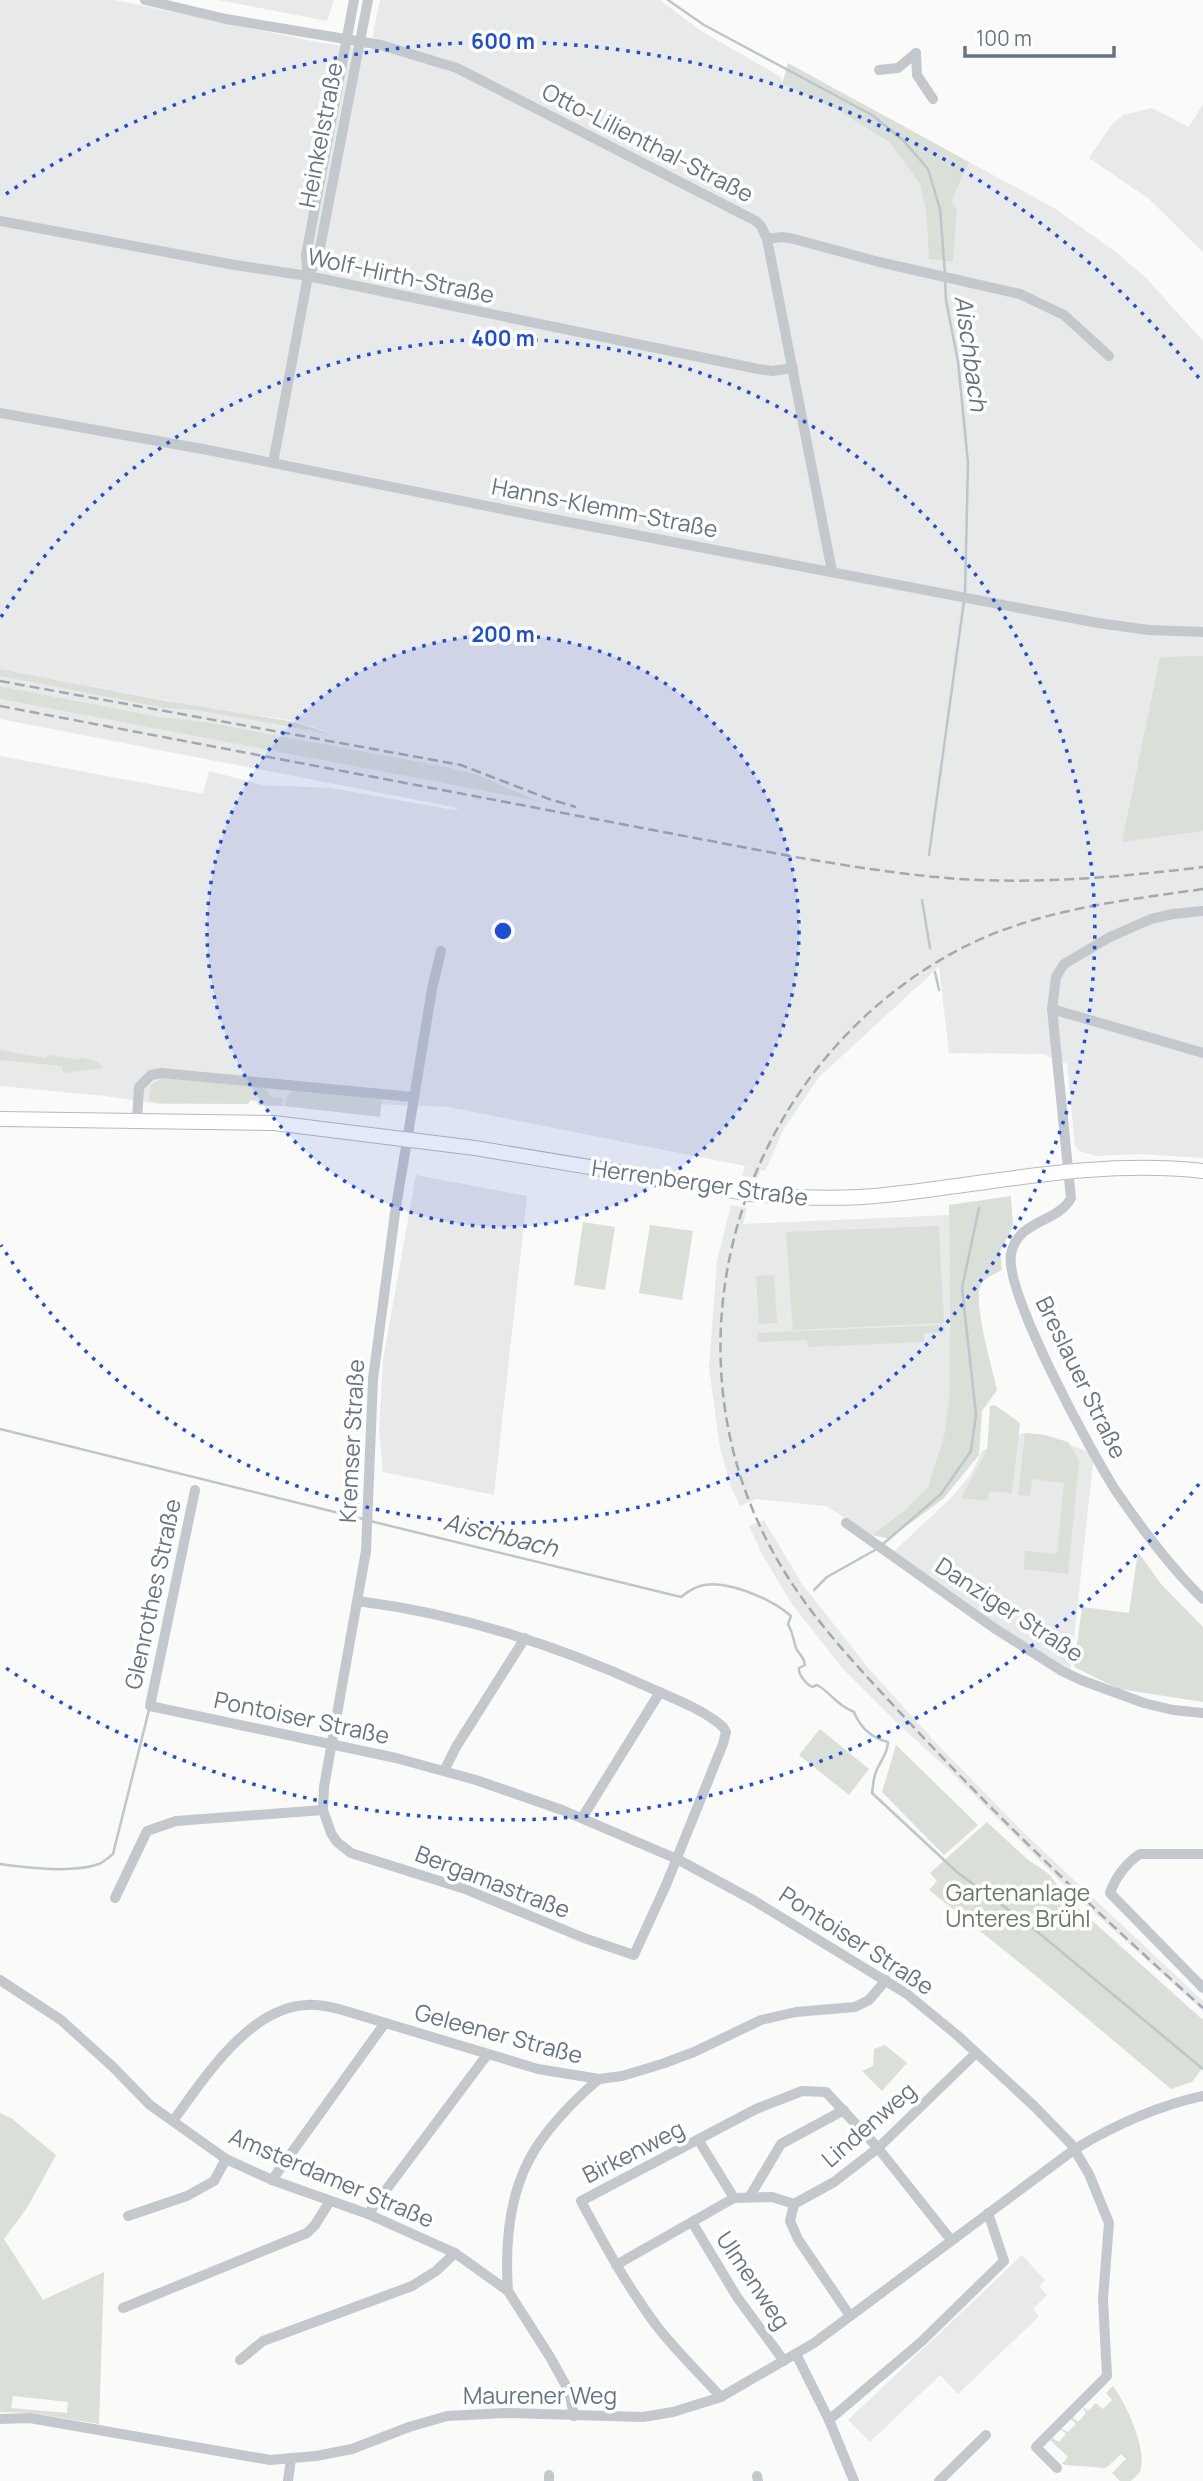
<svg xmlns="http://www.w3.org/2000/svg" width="1203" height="2481" font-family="Manrope,sans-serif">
  <rect width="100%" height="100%" fill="#fafaf8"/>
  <g fill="#e8e9e9">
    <polygon points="0,0 115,0 317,42 372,50 374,27 380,0 660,0 701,31 781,77 782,84 836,109 889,142 920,184 926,212 929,259 953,262 951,202 969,162 1054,208 1117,253 1146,278 1203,341 1203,1158 1139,1154 1096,1156 1079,1151 1075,1146 1067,1064 1043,1054 949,1053 939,967 819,1077 784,1129 765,1171 761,1170 758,1178 742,1176 745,1166 449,1107 372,1104 308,1108 258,1105 257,1101 250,1100 248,1104 159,1104 105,1096 0,1086 0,756 203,794 209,771 263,785 331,788 454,810 458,808 0,719 0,699 535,800 479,775 448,767 206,722 159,717 0,686 0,676 163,708 194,710 331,733 295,721 202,707 0,669"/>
    <polygon points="219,0 334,0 327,21"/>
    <polygon points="1203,104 1203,252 1149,199 1089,158 1110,127 1123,115 1152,108 1189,127"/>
    <polygon points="416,1175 527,1196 494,1495 383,1472 379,1431 383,1360"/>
    <polygon points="731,1205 747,1208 743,1224 949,1215 950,1388 945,1432 928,1487 905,1510 872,1535 826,1506 756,1499 740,1506 731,1487 720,1448 709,1368 717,1261"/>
    <polygon points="1025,1433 1045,1435 1094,1454 1070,1675 890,1555 952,1497 971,1474 982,1451 1011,1436"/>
    <polygon points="764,1520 802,1584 870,1670 939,1746 1024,1833 1203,2001 1203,2011 1066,1887 950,1771 898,1724 843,1669 792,1604 763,1556 749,1526"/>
    <polygon points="1022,2255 1045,2280 1039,2286 1047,2295 1033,2309 1039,2316 958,2394 940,2375 870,2442 848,2420"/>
  </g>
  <g fill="#dadfd7" fill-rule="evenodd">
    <polygon points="788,63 969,162 951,202 957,209 953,262 929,259 926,212 920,184 889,142 836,109 782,84"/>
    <polygon points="1203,656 1203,831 1122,842 1160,657"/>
    <polygon points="0,669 167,701 295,722 331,734 194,710 163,708 0,676"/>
    <polygon points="0,686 159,717 206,722 448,767 479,775 538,801 0,699"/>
    <polygon points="0,1050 45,1058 49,1055 80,1060 81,1057 97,1062 104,1068 63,1073 62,1066 0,1060"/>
    <polygon points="162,1078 266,1087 271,1097 283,1098 282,1106 258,1105 257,1101 250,1100 248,1104 159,1103 149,1100 151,1085"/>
    <polygon points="294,1089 382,1097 380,1117 285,1106 286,1097"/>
    <path d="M1011,1196L1013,1226L1000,1252L1002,1270C995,1274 983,1278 980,1286C974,1307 992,1367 997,1390L982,1411L979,1455L943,1499L889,1539L872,1535L905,1510L928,1487L945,1432L950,1388L949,1205Z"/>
    <polygon points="583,1222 615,1227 605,1290 574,1285"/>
    <polygon points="650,1225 693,1231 682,1300 639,1293"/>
    <polygon points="939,1226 944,1323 793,1330 786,1232"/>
    <polygon points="774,1275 777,1323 759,1324 756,1276"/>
    <polygon points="944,1325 945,1332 924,1333 924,1342 808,1347 807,1340 758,1342 757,1333"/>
    <polygon points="995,1405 1020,1423 1012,1493 989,1491 987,1501 961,1498 987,1450 990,1406"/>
    <polygon points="1025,1433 1045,1435 1068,1442 1079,1461 1068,1574 1024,1569 1025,1551 1057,1554 1064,1483 1032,1479 1030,1496 1018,1495"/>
    <polygon points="1138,1552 1161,1584 1203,1627 1203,1702 1119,1689 1074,1667 1082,1607 1129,1613"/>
    <polygon points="820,1729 869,1769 849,1795 799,1755"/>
    <polygon points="896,1745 978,1825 944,1855 882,1792"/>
    <polygon points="987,1822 1027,1859 1049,1874 1068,1899 1203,2020 1203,2067 1192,2082 1171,2089 1051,1988 929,1890 937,1881 930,1873"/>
    <polygon points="885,2045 907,2063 882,2091 862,2071 873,2066 874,2049"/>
    <path d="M0,2113L11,2118L56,2155L27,2208L4,2239L43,2300L104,2272L99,2424L32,2413L0,2412ZM13,2396L68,2402L67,2413L11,2408Z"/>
    <path d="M1113,2386C1126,2404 1146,2446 1141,2468C1140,2474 1135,2477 1131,2481H1120L1112,2473L1126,2459L1121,2454L1106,2468L1065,2465L1062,2464L1068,2457L1050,2440L1052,2438L1059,2442L1066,2434L1060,2428L1068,2432L1076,2424L1071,2419L1072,2417L1078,2422L1086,2413L1082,2406L1088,2411L1096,2403L1103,2409L1112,2400L1106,2393Z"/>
  </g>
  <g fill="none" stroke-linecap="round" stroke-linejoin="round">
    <g stroke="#bbc7cb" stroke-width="2.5">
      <polyline points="668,0 704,25 872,115 903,140 928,169 940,209 945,274"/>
      <polyline points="945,281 946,300 958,362 968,463 965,594"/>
      <polyline points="929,855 964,601"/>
      <polyline points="922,900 930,948"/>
      <polyline points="935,972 939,990"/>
      <polyline points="0,1429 363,1519"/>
      <path d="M370,1521L681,1597C685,1594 690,1590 695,1588C720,1575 771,1599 791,1616L788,1624C794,1635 793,1639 796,1648C799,1655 804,1656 805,1665L799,1668C798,1674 806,1684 812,1687L817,1685C831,1692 834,1704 854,1712C860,1727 872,1738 888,1742C888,1755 878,1763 875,1775C873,1781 873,1787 872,1793L958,1873L1028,1924L1203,2069"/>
      <polyline points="883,1544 941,1494 971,1451 976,1414 962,1288 979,1208"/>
      <polyline points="814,1590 827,1577 875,1550"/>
      <path d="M0,1864C27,1868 73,1873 99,1864C104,1862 109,1857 113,1854L149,1710"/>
    </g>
    <g stroke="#b5babe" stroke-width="16">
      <path id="major" d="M0,1119L274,1123L475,1148L752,1194C796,1198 840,1200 885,1195C991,1184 1095,1159 1203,1171"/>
    </g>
    <g stroke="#c3c8cc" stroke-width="10">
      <polyline points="145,0 226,19 381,45 457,68 756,221 761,226 767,239 782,237 794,239 879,262 1020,294 1064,315 1109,356"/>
      <polyline points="916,53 917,75 933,99"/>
      <polyline points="879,70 898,68 916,53"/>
      <polyline points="0,221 235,265 308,276 758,369 773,371 793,368"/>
      <polyline points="767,239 832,571"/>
      <polyline points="308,276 318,258 368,0"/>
      <polyline points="0,413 208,450 537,516 1098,623 1149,630 1203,632"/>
      <polyline points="273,463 308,276 306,255 354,0"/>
      <path d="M1203,911L1173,914L1151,919L1110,937L1064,964L1056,977L1052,1009L1071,1198C1058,1223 1018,1219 1011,1254C1004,1292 1092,1454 1116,1491C1142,1529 1170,1567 1203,1599"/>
      <polyline points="1052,1009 1203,1053"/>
      <polyline points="137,1121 139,1087 151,1075 161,1073 413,1097"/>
      <polyline points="195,1490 150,1706 396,1758 476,1780 562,1810 677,1859 753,1900 907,1994 957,2035 1034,2106 1071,2144 1089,2174 1109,2223 1103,2299 1107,2376 1036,2447 1057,2468"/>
      <polyline points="846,1523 994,1628 1062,1671 1081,1680 1144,1703 1173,1710 1203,1713"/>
      <path d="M358,1601C459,1614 555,1644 648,1687C672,1698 703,1709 723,1727L726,1732L723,1744L666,1885L634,1955L584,1938L465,1889L351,1853L337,1842L331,1833L323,1810L324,1787L366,1551L373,1379L395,1213L432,989L441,951"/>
      <polyline points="444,1771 456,1747 525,1638"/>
      <polyline points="582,1818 660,1692"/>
      <path d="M1203,1854H1140C1127,1862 1115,1878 1110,1893L1203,1988"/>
      <polyline points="115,1898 147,1831 176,1821 323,1810"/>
      <polyline points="0,1980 61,2020 113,2067 150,2105 226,2159 272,2180 368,2214 455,2253 508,2291 550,2357 569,2391 574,2416"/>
      <path d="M173,2121C204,2079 249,2007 307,2005C321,2004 336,2008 349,2012L538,2069L599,2079L622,2076L662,2064L694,2052L761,2020L796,2012L855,2007L869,2000L886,1980"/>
      <polyline points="699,2141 734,2198"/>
      <polyline points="272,2180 385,2023"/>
      <polyline points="750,2196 781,2144 844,2110"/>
      <polyline points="794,2204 790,2221 798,2239 850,2316"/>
      <polyline points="368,2214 487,2055"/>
      <polyline points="128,2216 187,2196 214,2181 226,2159"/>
      <polyline points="692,2222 737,2297 784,2361"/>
      <polyline points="616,2265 734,2198 772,2197 794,2204 834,2182 878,2148 976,2053"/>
      <path d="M508,2291C505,2247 508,2200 529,2160C543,2132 575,2099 599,2079"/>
      <polyline points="123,2308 307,2233 315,2225 330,2201"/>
      <polyline points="796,2354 829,2420 854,2481"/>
      <polyline points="240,2360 263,2341 412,2286 436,2271 455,2253"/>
      <path d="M721,2397C699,2373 676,2351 656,2325C627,2286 604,2244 581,2201L756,2109L802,2091L826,2092L878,2148L951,2240"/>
      <path d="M0,2419L30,2418L270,2460L316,2456L352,2449L409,2427L447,2416L505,2413L643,2417L673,2412L721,2397L814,2343L1075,2149C1115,2125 1157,2106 1203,2096"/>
      <polyline points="829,2420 921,2342 1004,2261 988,2213"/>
      <polyline points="549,2475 549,2481"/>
      <polyline points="757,2476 758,2481"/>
      <polyline points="288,2481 291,2459"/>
      <polyline points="939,2481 986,2435"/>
    </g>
    <use href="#major" stroke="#fff" stroke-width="14"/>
    <g stroke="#a2aab0" stroke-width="2.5" stroke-dasharray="10 5" stroke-linecap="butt">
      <polyline points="0,681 461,765 549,799 576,807"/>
      <path d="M0,706L795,857C849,866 904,875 959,879C1041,884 1122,877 1203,867"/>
      <path d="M1203,889C1119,901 1034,910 958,950C744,1064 655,1338 773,1552C808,1616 858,1667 907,1720C1001,1821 1100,1916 1203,2008"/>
    </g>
  </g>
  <circle cx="503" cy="931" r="296" fill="#1d4ed8" fill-opacity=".12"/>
  <g fill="none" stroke="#1d4ed8" stroke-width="3.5" stroke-dasharray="3.5 7">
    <circle cx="503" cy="931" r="296"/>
    <path d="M1 617A592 592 0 1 1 1 1245"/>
    <path d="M1199 1484A889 889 0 0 1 6 1668M6 194A889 889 0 0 1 1199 378"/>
  </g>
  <g text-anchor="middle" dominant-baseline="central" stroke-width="7" stroke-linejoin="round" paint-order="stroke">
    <g font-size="23" fill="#657683" stroke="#fff">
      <text transform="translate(320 135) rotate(-79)">Heinkelstraße</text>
      <text transform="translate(648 142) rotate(27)">Otto-Lilienthal-Straße</text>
      <text transform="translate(401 275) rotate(12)">Wolf-Hirth-Straße</text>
      <text transform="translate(605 507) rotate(11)">Hanns-Klemm-Straße</text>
      <text transform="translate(700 1182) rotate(8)">Herrenberger Straße</text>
      <text transform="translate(1082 1377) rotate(64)">Breslauer Straße</text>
      <text transform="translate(351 1441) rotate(-87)">Kremser Straße</text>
      <text transform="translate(152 1594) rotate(-78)">Glenrothes Straße</text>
      <text transform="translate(1010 1609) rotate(33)">Danziger Straße</text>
      <text transform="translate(302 1717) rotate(12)">Pontoiser Straße</text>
      <text transform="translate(493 1881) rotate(21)">Bergamastraße</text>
      <text transform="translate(857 1940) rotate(33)">Pontoiser Straße</text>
      <text transform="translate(499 2033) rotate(15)">Geleener Straße</text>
      <text transform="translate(868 2124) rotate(-41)">Lindenweg</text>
      <text transform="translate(633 2151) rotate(-27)">Birkenweg</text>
      <text transform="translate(332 2177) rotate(23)">Amsterdamer Straße</text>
      <text transform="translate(754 2280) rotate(56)">Ulmenweg</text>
      <text x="540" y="2395">Maurener Weg</text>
    </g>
    <g font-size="23" fill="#687a64" stroke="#fff">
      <text x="1018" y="1892">Gartenanlage<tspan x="1018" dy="26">Unteres Brühl</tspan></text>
    </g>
    <g font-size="24" font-style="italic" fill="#60757c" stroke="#fff">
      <text transform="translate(972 353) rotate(82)">Aischbach</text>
      <text transform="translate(501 1534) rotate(14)">Aischbach</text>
    </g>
  </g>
  <circle cx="503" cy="931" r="10" fill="#1d4ed8" stroke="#fff" stroke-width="3.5"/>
  <g font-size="21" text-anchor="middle" font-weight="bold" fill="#1d4ed8" stroke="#fff" stroke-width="7" stroke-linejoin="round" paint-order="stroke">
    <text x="503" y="49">600 m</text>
    <text x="503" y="346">400 m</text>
    <text x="503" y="642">200 m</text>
  </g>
  <path d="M965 46v10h149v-10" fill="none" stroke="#657683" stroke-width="3.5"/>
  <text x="976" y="46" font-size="21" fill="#657683" stroke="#ffffff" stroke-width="5" paint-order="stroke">100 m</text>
</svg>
